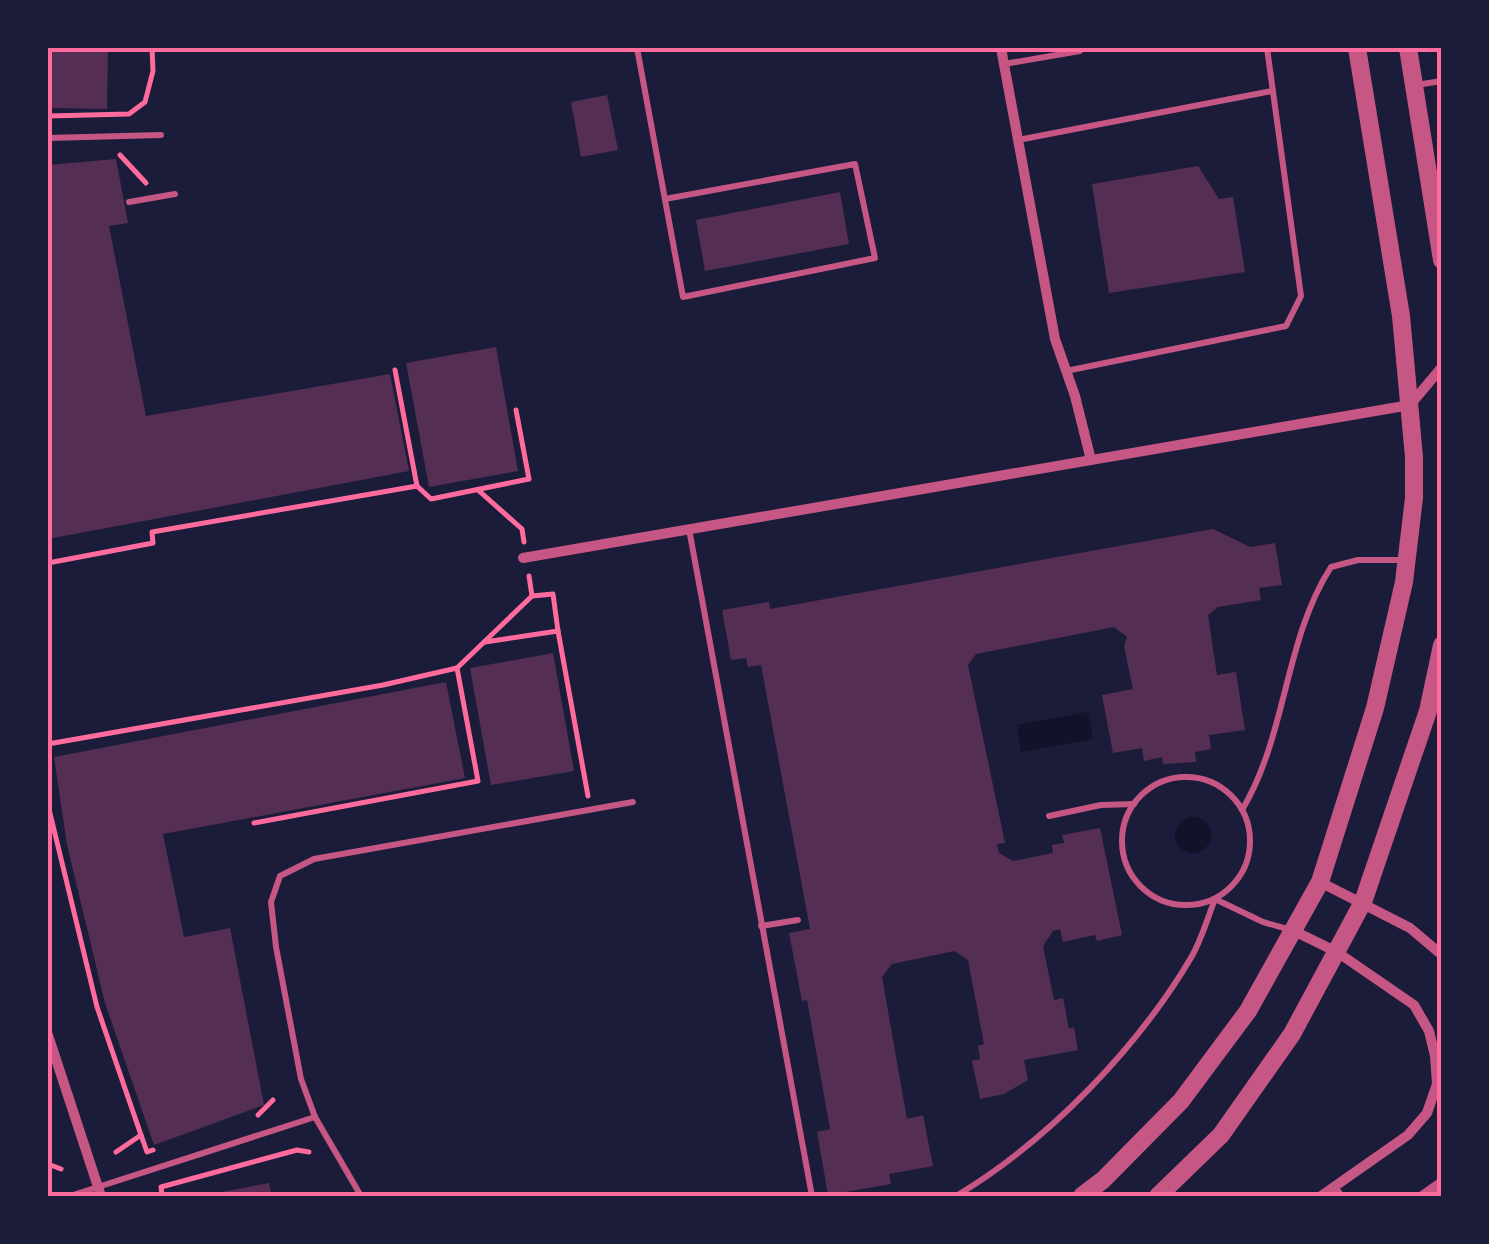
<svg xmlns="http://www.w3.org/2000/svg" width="1489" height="1244" font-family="Mulish,sans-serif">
  <rect width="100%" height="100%" fill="#1b1b3a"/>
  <g fill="#12122b">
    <polygon points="1088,712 1093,739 1021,752 1017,725"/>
    <circle cx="1193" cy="835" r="18"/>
  </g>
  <g fill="#542f53">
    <polygon points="48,48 108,48 107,109 48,108"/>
    <polygon points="607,95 618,150 581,157 571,102"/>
    <polygon points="116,159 128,223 109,226 146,416 390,374 409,471 48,539 48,165"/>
    <polygon points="1198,166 1219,199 1233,197 1245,272 1109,293 1092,184"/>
    <polygon points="840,192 849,244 705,271 696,220"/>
    <polygon points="496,347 518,471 429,487 406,363"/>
    <polygon points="1213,529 1250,547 1275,543 1282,585 1259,588 1261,600 1218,607 1208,615 1217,675 1236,672 1245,730 1209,735 1211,749 1195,752 1196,762 1163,764 1162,757 1144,761 1142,748 1113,753 1102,695 1133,689 1124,646 1127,637 1114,627 976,654 968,665 1005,843 997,844 999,853 1013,861 1053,853 1052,845 1064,843 1062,835 1100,828 1122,935 1097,941 1095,935 1063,942 1060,929 1053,931 1043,946 1054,1000 1063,998 1069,1029 1074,1027 1078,1050 1024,1060 1028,1080 1004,1094 980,1099 972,1061 980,1059 978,1046 984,1044 968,960 954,951 892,964 882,977 907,1119 923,1115 933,1166 889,1174 891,1184 828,1195 817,1132 830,1129 807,1000 802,1001 789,933 810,929 761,665 748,667 746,658 731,660 722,610 769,602 770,609"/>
    <polygon points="553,653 574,771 491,785 470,668"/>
    <polygon points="446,682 465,778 163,834 184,937 230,928 264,1105 154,1145 105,1003 67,845 54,757"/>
    <polygon points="269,1183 272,1196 206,1196 206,1195"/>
  </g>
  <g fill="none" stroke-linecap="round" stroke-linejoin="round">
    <g stroke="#ff6b9d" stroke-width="5">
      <polyline points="48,116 129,114 145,102 153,71 152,48"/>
      <polyline points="120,155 146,183"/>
      <polyline points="395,370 417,486"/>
      <polyline points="478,490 522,529 524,542"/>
      <polyline points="48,563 153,543 152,532 417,486 431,499 529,479 516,410"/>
      <polyline points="558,631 588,796"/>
      <polyline points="485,642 558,631 553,594 532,596"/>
      <polyline points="457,668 532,596 529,576"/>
      <polyline points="48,744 383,685 457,668 478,781 254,823"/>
      <polyline points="48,805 97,1007 141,1135 116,1152"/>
      <polyline points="258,1115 273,1100"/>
      <polyline points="141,1135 147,1152 153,1150"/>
      <polyline points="48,1164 61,1169"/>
      <polyline points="162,1196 161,1187 297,1150 309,1152"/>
    </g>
    <g stroke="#c65784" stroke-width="6">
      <polyline points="637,48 683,297 875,258 855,164 665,199"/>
      <polyline points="1080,49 1098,48"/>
      <polyline points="1004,64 1080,51"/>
      <polyline points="1416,85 1442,81"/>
      <polyline points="48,138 161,135"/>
      <polyline points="1018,140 1272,91"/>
      <polyline points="129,202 175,194"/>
      <polyline points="1066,371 1286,326 1301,296 1267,48"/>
      <polyline points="689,529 812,1196"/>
      <circle cx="1186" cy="841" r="64"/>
      <path d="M1242,810C1287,735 1284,640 1331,567L1358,560H1403"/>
      <polyline points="1049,816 1101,805 1134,804"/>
      <polyline points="761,926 798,920"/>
      <polyline points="1335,1187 1342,1196"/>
      <polyline points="70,1196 315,1117"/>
      <polyline points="361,1196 315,1117 301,1079 276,947 271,902 280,876 314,859 633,802"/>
      <path d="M956,1196C1048,1141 1138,1048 1192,956C1202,938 1208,917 1215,899L1263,922L1291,930"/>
    </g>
    <g stroke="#c65784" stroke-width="10">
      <polyline points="1001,48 1055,339 1075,396 1091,460"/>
      <polyline points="523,558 1410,405 1442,367"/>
      <polyline points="1320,882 1410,928 1442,955"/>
      <polyline points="1292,930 1337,952 1414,1005 1429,1031 1435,1056 1437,1084 1427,1113 1408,1135 1321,1196"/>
      <polyline points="48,1035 101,1196"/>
      <polyline points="1422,1196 1442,1182"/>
    </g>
    <g stroke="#c65784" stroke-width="18">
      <polyline points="1408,48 1442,260"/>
      <polyline points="1082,1196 1103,1180 1181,1101 1248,1011 1320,882 1375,708 1404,582 1414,498 1414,457 1401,316 1357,48"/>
      <polyline points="1158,1196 1221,1135 1292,1034 1363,902 1428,711 1442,645"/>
    </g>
  </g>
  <rect width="1489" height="1244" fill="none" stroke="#1b1b3a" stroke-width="100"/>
  <rect x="50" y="50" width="1389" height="1144" fill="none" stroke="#ff6b9d" stroke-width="4"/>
</svg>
